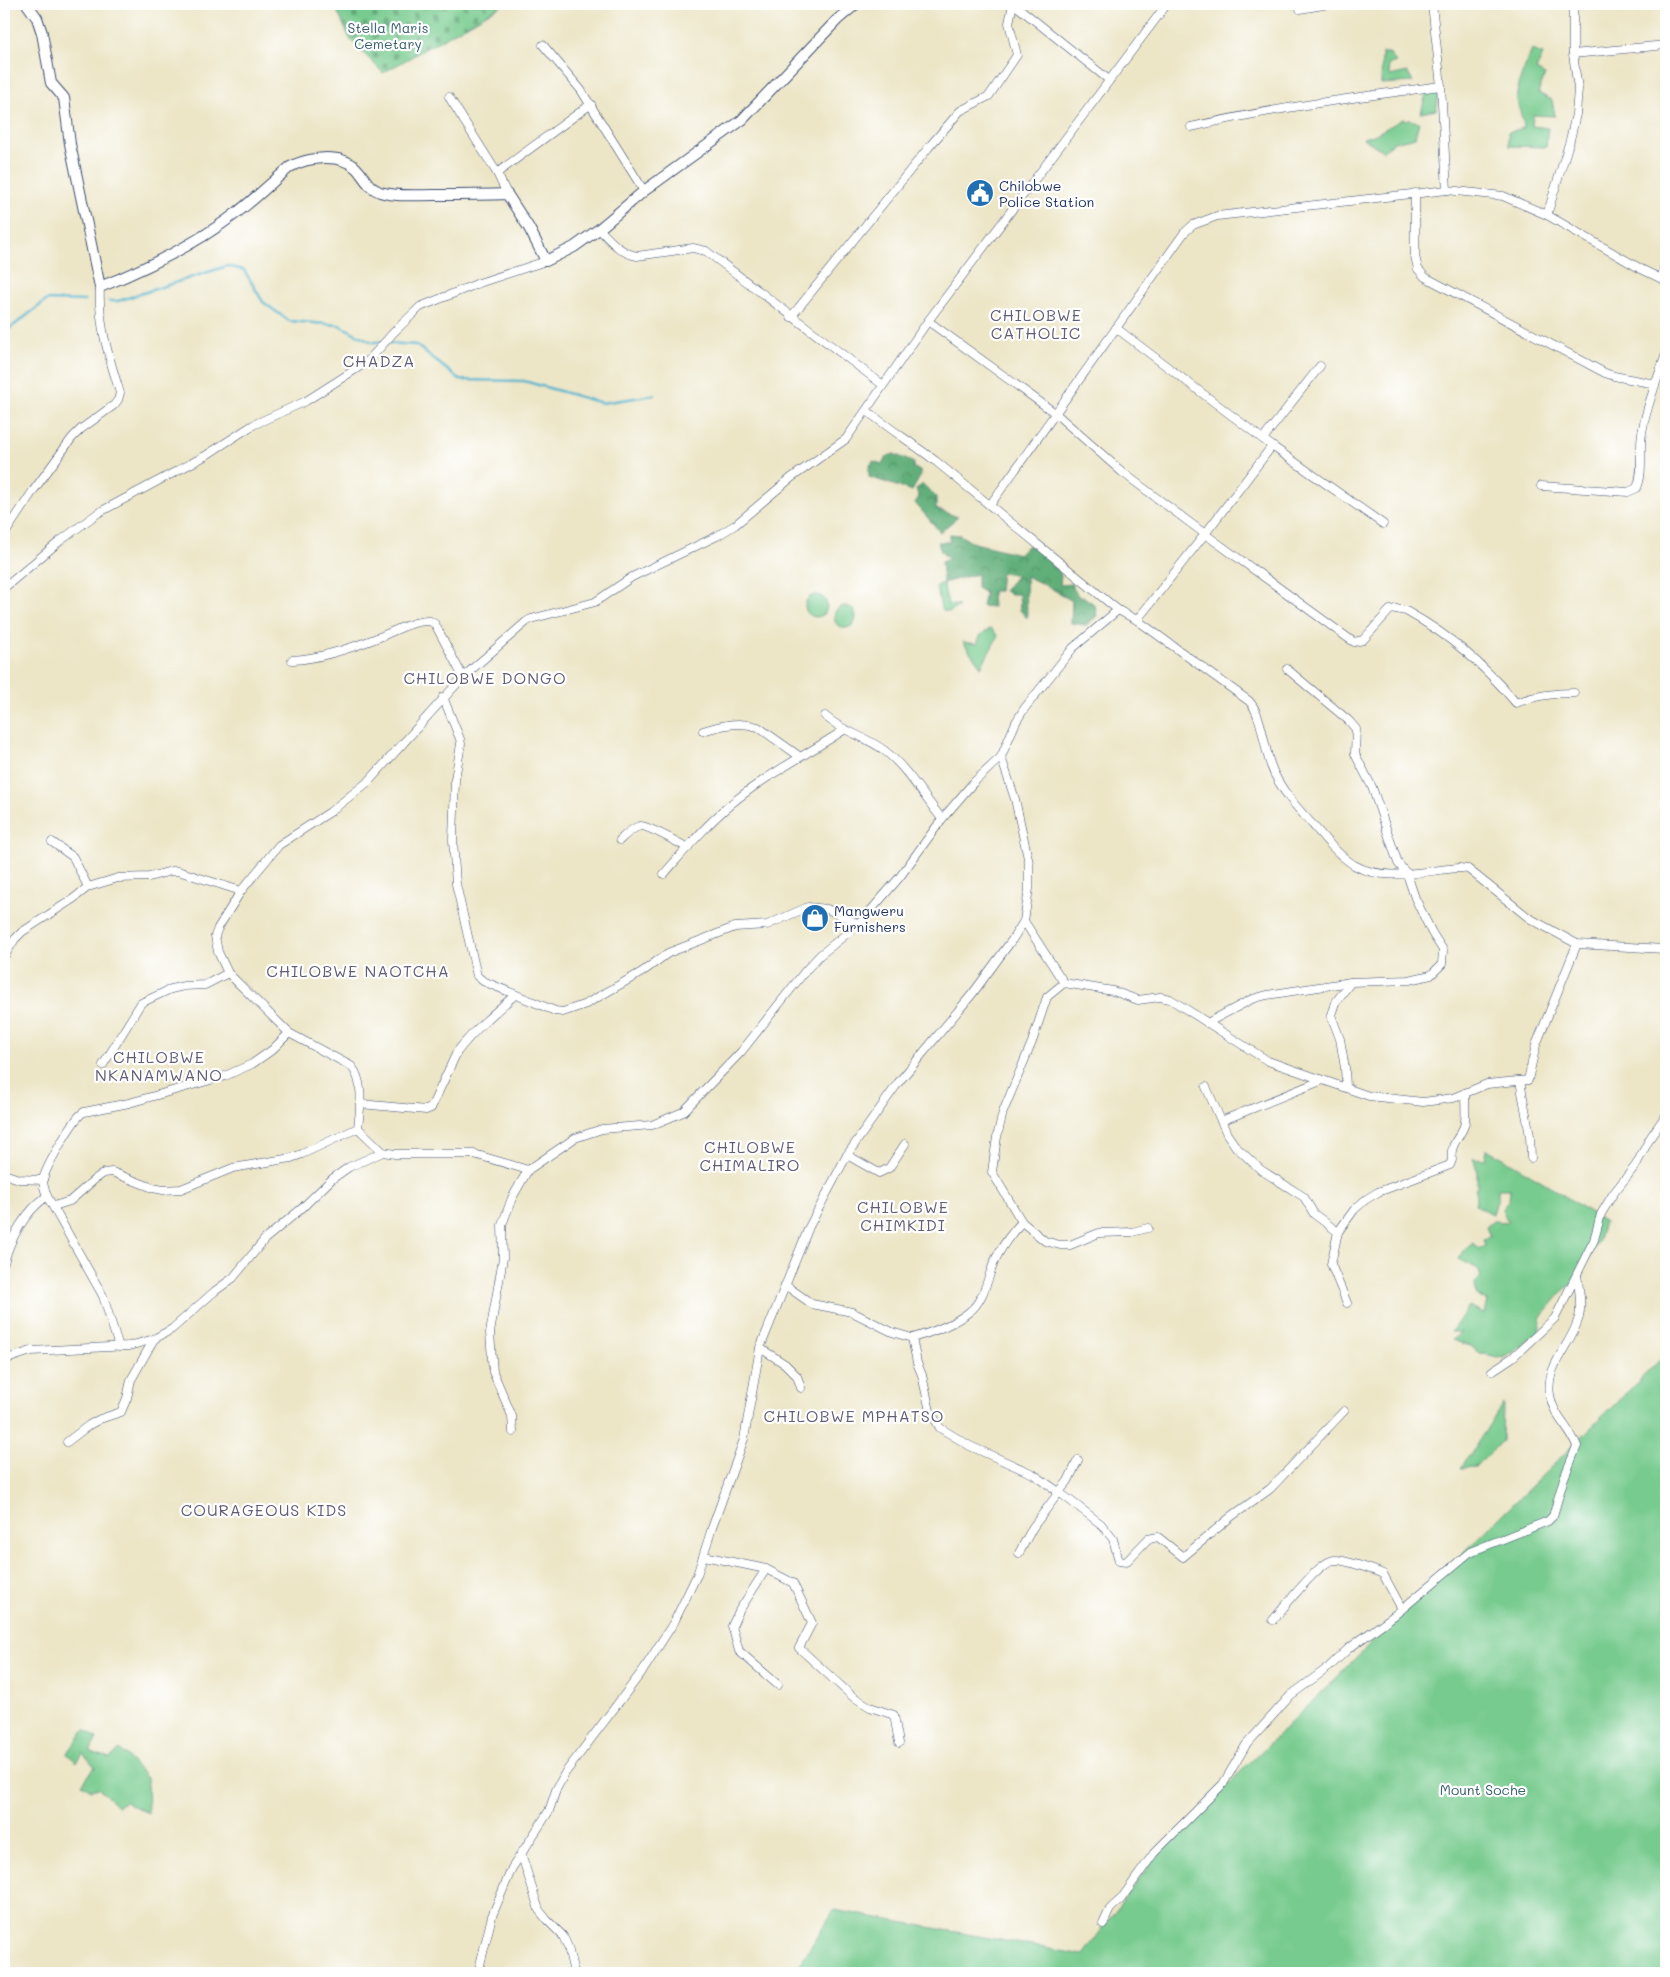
<svg xmlns="http://www.w3.org/2000/svg" width="1670" height="1977" font-family="Mali,sans-serif">
  <defs>
    <pattern id="forest-crowns" width="20" height="18" patternUnits="userSpaceOnUse" patternTransform="scale(1.25)"><rect width="20" height="18" fill="#61af79"/><path d="M2 6a3 3 0 1 1 6 0M12 15a3 3 0 1 1 6 0" fill="none" stroke="#4f8f66"/></pattern>
    <pattern id="cemetery-stones" width="16" height="16" patternUnits="userSpaceOnUse" patternTransform="scale(1.25)"><rect width="16" height="16" fill="#77cb8e"/><path d="M2 7V4a2 2 0 0 1 4 0v3zM10 15v-3a2 2 0 0 1 4 0v3z" fill="#61a577"/></pattern>
  </defs>
  <rect width="100%" height="100%" fill="#fff"/>
  <filter id="ink" filterUnits="userSpaceOnUse"><feTurbulence type="fractalNoise" baseFrequency=".02" numOctaves="2"/><feDisplacementMap in="SourceGraphic" scale="10" xChannelSelector="R" yChannelSelector="G"/><feConvolveMatrix kernelMatrix="1 2 1 2 8 2 1 2 1" color-interpolation-filters="sRGB"/></filter>
  <filter id="wash" filterUnits="userSpaceOnUse"><feTurbulence type="fractalNoise" baseFrequency=".0096" numOctaves="4" result="noise"/><feDisplacementMap in="SourceGraphic" scale="20" xChannelSelector="R" yChannelSelector="G"/><feGaussianBlur stdDeviation="1.12" result="paint"/><feColorMatrix in="noise" values="0 0 0 0 0 0 0 0 0 0 0 0 0 0 0 0 0 1.4 0 .05"/><feComposite in="paint" operator="in"/></filter>
  <g filter="url(#wash)">
    <rect width="100%" height="100%" fill="#ece5c6"/>
    <g fill="url(#forest-crowns)" stroke="#3e6f6c">
      <polygon points="894,454 914,463 913,468 920,470 921,475 912,491 869,477 869,467 873,461 882,464 888,456"/>
      <polygon points="923,484 936,497 936,509 958,517 940,532 915,503 919,497 916,489"/>
      <polygon points="950,534 960,535 971,542 1019,554 1028,545 1054,560 1051,566 1057,568 1061,575 1060,585 1073,584 1073,588 1079,597 1084,597 1095,605 1097,616 1086,625 1071,623 1072,601 1049,587 1026,576 1027,618 1020,610 1019,594 1011,594 1004,591 1017,575 1001,573 999,591 992,591 993,607 982,606 985,593 977,588 977,574 943,583 941,562 949,559 941,552 938,542 950,542"/>
    </g>
    <polygon fill="url(#cemetery-stones)" stroke="#497d76" points="334,4 504,4 383,73 351,41"/>
    <g fill="#77cb8e" stroke="#497d76">
      <path d="M1532,50L1543,54L1536,70L1545,75L1538,93L1552,100L1555,116L1533,115L1532,126L1548,128L1546,147L1509,146L1508,132L1524,128C1523,116 1518,110 1517,100C1515,87 1527,62 1532,50Z"/>
      <polygon points="1382,53 1389,53 1396,62 1388,65 1390,76 1407,72 1413,82 1381,84"/>
      <polygon points="1427,90 1439,95 1436,110 1421,113"/>
      <polygon points="1403,119 1419,122 1415,137 1394,142 1383,151 1363,138 1374,135"/>
      <path d="M943,583L948,604L959,606L950,612L943,611C938,603 940,596 936,588L938,585Z"/>
      <circle cx="816" cy="606" r="11"/>
      <circle cx="845" cy="617" r="11"/>
      <polygon points="991,628 998,636 981,667 963,642 977,644 980,636"/>
      <polygon points="1487,1149 1545,1183 1604,1222 1599,1240 1576,1281 1565,1289 1542,1316 1539,1331 1520,1348 1503,1358 1479,1353 1471,1346 1452,1340 1461,1332 1451,1332 1469,1306 1484,1313 1487,1301 1476,1295 1475,1283 1481,1277 1478,1269 1459,1259 1464,1251 1473,1243 1478,1249 1485,1245 1483,1239 1490,1237 1486,1227 1493,1221 1508,1222 1502,1209 1509,1200 1510,1189 1498,1189 1498,1197 1493,1214 1475,1205 1477,1195 1475,1188 1477,1187 1477,1170 1473,1158 1485,1159"/>
      <polygon points="1666,1354 1666,1973 794,1973 834,1910 1083,1955 1159,1852"/>
      <polygon points="1503,1404 1502,1441 1476,1467 1461,1468"/>
      <polygon points="85,1729 97,1738 90,1752 110,1758 120,1749 147,1778 148,1813 125,1802 117,1806 99,1788 91,1790 82,1784 95,1767 83,1753 77,1762 67,1754"/>
    </g>
    <g fill="none" stroke-linecap="round" stroke-linejoin="round">
      <g stroke="#4fb3ce" stroke-width="2.5">
        <polyline points="109,301 118,301 227,266 244,270 263,302 289,321 339,325 372,342 381,342"/>
        <polyline points="4,333 47,300 85,301"/>
        <polyline points="387,343 416,345 460,380 524,381 602,403 654,395"/>
      </g>
    </g>
  </g>
  <g filter="url(#ink)">
    <g fill="none" stroke-linecap="round" stroke-linejoin="round">
      <g stroke="#3a4a6e" stroke-width="9">
        <g id="minor">
          <polyline points="1014,4 1109,80"/>
          <polyline points="1432,4 1441,86 1447,190 1503,196 1547,215 1641,269 1666,281"/>
          <polyline points="1300,9 1329,4"/>
          <polyline points="543,45 581,90 644,191"/>
          <polyline points="1573,54 1666,45"/>
          <polyline points="449,97 497,173 507,194"/>
          <path d="M1191,127C1274,108 1357,97 1441,86"/>
          <polyline points="497,173 591,104"/>
          <polyline points="1415,193 1415,256 1418,269 1425,277 1605,373 1614,376 1655,384"/>
          <polyline points="1547,215 1570,140 1576,114 1578,89 1573,54 1573,4"/>
          <path d="M599,229C610,240 620,253 637,256L693,248L706,251L883,385"/>
          <polyline points="1662,278 1666,256"/>
          <polyline points="791,317 929,147 960,111 989,96 1017,55 1009,23 1013,4"/>
          <path d="M928,321L1055,413L1122,472L1205,534L1348,638L1354,642L1363,640L1390,610L1396,609L1406,611C1451,636 1483,664 1516,703C1536,695 1553,693 1574,693"/>
          <polyline points="1116,328 1272,446 1383,524"/>
          <path d="M867,411C890,429 915,445 938,463C998,512 1058,561 1118,610L1137,620L1249,701C1262,714 1264,748 1271,766C1279,788 1297,808 1313,825C1325,839 1338,855 1354,865C1385,883 1426,870 1459,868L1468,869L1529,918L1577,944L1664,949L1666,951"/>
          <polyline points="1263,439 1320,366"/>
          <path d="M1541,486L1628,492L1637,488C1644,472 1639,451 1642,433C1646,407 1657,380 1666,354"/>
          <polyline points="990,505 1184,233 1193,225 1217,216 1447,190"/>
          <path d="M4,535L33,491L72,438L81,429L114,405L118,400L120,393C109,357 98,325 100,287"/>
          <polyline points="4,588 60,541 98,513 205,456 253,425 306,401 367,362 394,332 420,307 479,283 546,261"/>
          <polyline points="1137,620 1205,534 1272,446"/>
          <path d="M292,660C319,659 357,646 382,636C396,630 415,620 430,621L435,624L463,677"/>
          <polyline points="443,697 460,739 461,744 455,779 453,840 456,884 477,976 483,981 555,1011 563,1012 586,1004 642,972 668,953 735,927 767,925 808,907 827,909 859,924"/>
          <path d="M825,716C844,733 866,736 885,751C905,766 926,799 942,819"/>
          <path d="M703,731C722,725 739,721 758,727L799,756"/>
          <path d="M620,840C625,835 632,828 640,826C647,825 679,843 688,848"/>
          <polyline points="52,842 73,857 88,887"/>
          <path d="M664,874C685,850 706,825 731,804C766,775 806,755 844,730"/>
          <polyline points="1024,921 1064,983"/>
          <polyline points="4,957 15,939 22,932 73,899 88,887 118,878 149,877 171,871 178,871 241,891"/>
          <polyline points="1207,1023 1252,999 1267,995 1351,982 1409,980 1431,975 1442,964 1443,950 1432,933 1415,898 1407,874 1398,863 1372,787 1355,754 1356,729 1348,720 1287,669"/>
          <polyline points="103,1065 141,1003 171,989 184,986 205,985 228,973"/>
          <polyline points="1520,1081 1530,1136 1531,1158"/>
          <polyline points="1206,1087 1227,1134 1236,1147 1261,1170 1304,1197 1314,1214 1338,1232"/>
          <polyline points="1346,1087 1345,1068 1340,1039 1331,1015 1335,1003 1351,982"/>
          <path d="M360,1104L426,1110L431,1108L457,1052C474,1030 494,1013 515,995"/>
          <polyline points="1221,1121 1323,1080"/>
          <polyline points="847,1155 879,1173 889,1168 905,1144"/>
          <path d="M528,1170L474,1154H395L383,1152L358,1128C360,1109 365,1081 351,1066L289,1033L228,973L218,952L215,936L218,928L241,891L279,845L330,812L369,781L463,677L526,622L531,619L595,602L632,577L717,536L735,525L791,478L846,439L928,321L1167,4"/>
          <polyline points="4,1174 19,1179 43,1180"/>
          <polyline points="54,1206 70,1201 95,1179 104,1173 112,1172 153,1188 163,1190 181,1189 233,1168 291,1158 302,1154 358,1128"/>
          <polyline points="1022,1222 992,1172 997,1137 1003,1112 1032,1042 1047,997 1064,983 1113,991 1138,1000 1160,997 1170,999 1268,1061 1369,1096 1423,1102 1453,1098 1487,1084 1528,1080 1536,1045 1577,944"/>
          <path d="M4,1263C10,1238 26,1211 47,1196"/>
          <polyline points="785,1285 812,1304 852,1312 892,1332 912,1338"/>
          <path d="M1347,1303L1331,1264L1338,1232L1354,1210L1365,1200L1378,1192L1450,1165L1452,1160C1449,1142 1463,1136 1465,1122C1466,1113 1465,1103 1465,1093"/>
          <path d="M912,1338C930,1333 954,1324 969,1312C984,1301 988,1276 995,1260C1002,1246 1011,1233 1022,1222L1045,1241L1060,1245H1070L1099,1233L1132,1232L1148,1228"/>
          <polyline points="912,1338 917,1363 922,1375 930,1411 940,1428 970,1446 1033,1474 1059,1492 1033,1527 1019,1553"/>
          <path d="M119,1347L103,1296L47,1196C45,1191 43,1185 43,1180C45,1169 74,1117 84,1112L129,1103L225,1076L252,1064L272,1050L289,1033"/>
          <polyline points="760,1348 785,1364 797,1376 801,1388"/>
          <polyline points="4,1360 31,1351 129,1346 154,1339 172,1329 215,1291 233,1278 265,1239 301,1209 332,1179 349,1167 383,1152"/>
          <polyline points="1492,1371 1513,1357 1555,1318 1594,1240 1601,1214 1613,1194 1636,1165 1650,1138 1666,1115"/>
          <polyline points="513,1432 512,1416 493,1372 490,1333 503,1258 502,1225 512,1198 528,1170 575,1138 602,1129 652,1125 683,1112 741,1052 806,970 820,955 859,924 899,878 942,819 973,783 1001,757"/>
          <polyline points="67,1442 89,1425 100,1419 121,1412 127,1398 131,1380 154,1339"/>
          <polyline points="1078,1460 1068,1481 1059,1492 1101,1524 1113,1539 1119,1561 1126,1562 1148,1539 1158,1537 1183,1557 1232,1516 1270,1489 1344,1411"/>
          <polyline points="704,1556 766,1569 793,1583 812,1623 799,1648 852,1696 870,1707 894,1715 899,1743"/>
          <polyline points="766,1569 739,1611 732,1626 739,1651 778,1685"/>
          <path d="M1273,1620C1284,1608 1319,1561 1334,1560C1343,1559 1374,1570 1383,1574L1402,1609"/>
          <polyline points="521,1853 539,1910 547,1920 563,1936 568,1947 574,1973"/>
          <path d="M1103,1924L1110,1909L1121,1899L1154,1853L1223,1784L1246,1745L1291,1695L1329,1667L1348,1649L1396,1614L1470,1552L1548,1521L1553,1516L1564,1478L1577,1446C1570,1428 1553,1416 1550,1395C1545,1365 1572,1345 1579,1317C1582,1304 1579,1288 1577,1275"/>
          <polyline points="478,1973 492,1916 512,1868 549,1811 556,1790 565,1773 644,1669 674,1622 697,1575 712,1528 744,1439 760,1348 809,1227 847,1155 898,1083 973,993 1012,940 1024,921 1029,889 1029,863 1015,799 1001,757 1016,722 1024,709 1073,648 1118,610"/>
        </g>
      </g>
      <g stroke="#3a4a6e" stroke-width="12">
        <path id="tertiary" d="M27,4L37,18L42,33L51,83L64,98L70,144L100,287C147,268 195,245 235,214C254,200 272,182 290,167C308,157 340,153 356,168C365,177 367,187 380,192C396,197 417,195 434,195C458,195 483,195 507,194L529,228L546,261L574,247L599,229L644,191L742,120L837,20L856,4"/>
      </g>
      <use href="#minor" stroke="#fff" stroke-width="8"/>
      <use href="#tertiary" stroke="#fff" stroke-width="10"/>
    </g>
  </g>
  <defs>
    <g id="civic-disc" transform="scale(1.4375)"><circle r="9.5" fill="#1f6fb2" stroke="#fff"/><path d="M-.6-6.5H3V-4.5H.6V-3L4-1V1h2V6H-6V1h2V-1L-.6-3ZM-1.2 2.5V6h2.4V2.5Z" fill="#fff"/></g>
    <g id="shop-disc" transform="scale(1.4375)"><circle r="9.5" fill="#1f6fb2" stroke="#fff"/><path d="M-5-2.5h2.3a2.7 3.5 0 0 1 5.4 0H5L5.5 6h-11ZM-1.5-2.5h3a1.5 2.3 0 0 0-3 0Z" fill="#fff"/></g>
  </defs>
  <g fill-rule="evenodd">
    <use href="#civic-disc" x="980" y="193"/>
    <use href="#shop-disc" x="815" y="918"/>
  </g>
  <g text-anchor="middle" dominant-baseline="central" stroke-width="4.5" stroke-linejoin="round" paint-order="stroke">
    <g font-size="14" fill="#375e6c" stroke="#fff">
      <text x="388" y="27">Stella Maris<tspan x="388" dy="16">Cemetary</tspan></text>
      <text x="1483" y="1789">Mount Soche</text>
    </g>
    <g font-size="14" fill="#1b2f5e" stroke="#fff" text-anchor="start">
      <text x="999" y="185">Chilobwe<tspan x="999" dy="16">Police Station</tspan></text>
      <text x="834" y="910">Mangweru<tspan x="834" dy="16">Furnishers</tspan></text>
    </g>
    <g font-size="16" letter-spacing="1" fill="#625e76" stroke="#fff">
      <text x="1036" y="314">CHILOBWE<tspan x="1036" dy="18">CATHOLIC</tspan></text>
      <text x="379" y="360">CHADZA</text>
      <text x="485" y="677">CHILOBWE DONGO</text>
      <text x="358" y="970">CHILOBWE NAOTCHA</text>
      <text x="159" y="1056">CHILOBWE<tspan x="159" dy="18">NKANAMWANO</tspan></text>
      <text x="750" y="1146">CHILOBWE<tspan x="750" dy="18">CHIMALIRO</tspan></text>
      <text x="903" y="1206">CHILOBWE<tspan x="903" dy="18">CHIMKIDI</tspan></text>
      <text x="854" y="1415">CHILOBWE MPHATSO</text>
      <text x="264" y="1509">COURAGEOUS KIDS</text>
    </g>
  </g>
  <rect width="1670" height="1977" fill="none" stroke="#fff" stroke-width="20"/>
</svg>
